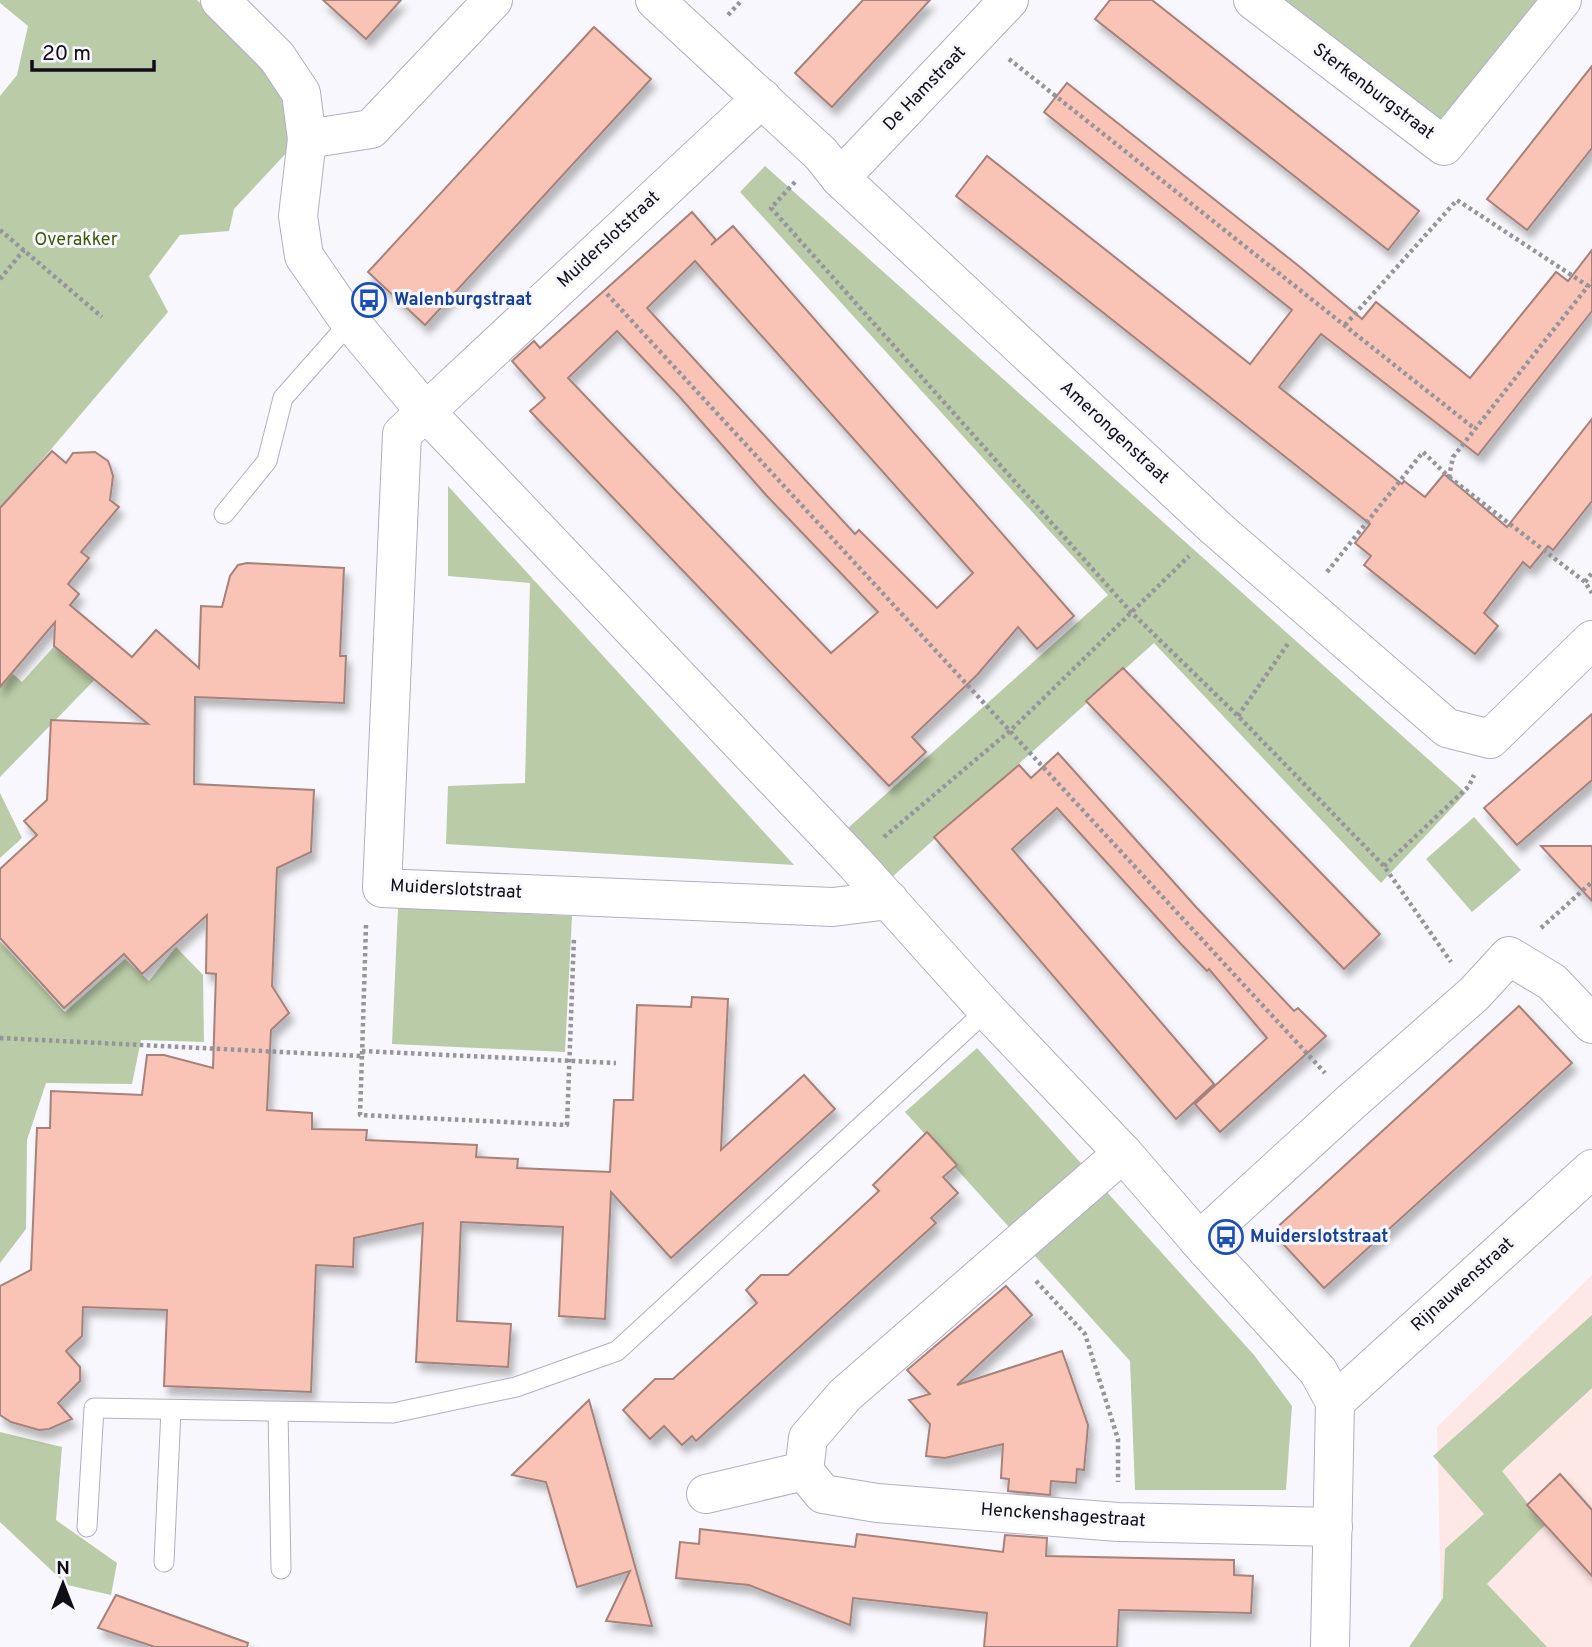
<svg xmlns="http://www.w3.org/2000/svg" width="1592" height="1647" font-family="Overpass,sans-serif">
  <defs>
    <filter id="shadow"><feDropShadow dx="4.5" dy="8" stdDeviation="3.5" flood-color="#0004"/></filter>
  </defs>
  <rect width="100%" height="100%" fill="#f8f7fd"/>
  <polygon fill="#fee8e6" points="1592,1275 1592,1647 1442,1647 1437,1427"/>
  <g fill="#b9cba7">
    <polygon points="0,0 197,0 302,104 305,133 234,209 229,231 180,235 149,276 168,312 0,509 0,96 17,75 28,26 0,3"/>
    <polygon points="1281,0 1545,0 1441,128"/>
    <polygon points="765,166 1466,793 1381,883 1154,643 892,877 848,828 1108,595 740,192"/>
    <polygon points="448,486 794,865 446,844 448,786 525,783 530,583 448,576"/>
    <polygon points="75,623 112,662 0,777 0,663 22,682"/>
    <polygon points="0,793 22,838 0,858"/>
    <polygon points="1474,817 1521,870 1472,912 1426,859"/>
    <polygon points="398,908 572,916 565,1052 392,1044"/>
    <polygon points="0,941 65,1012 125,959 149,981 176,947 203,975 204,1042 141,1040 132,1084 46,1083 27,1140 26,1229 0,1263"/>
    <polygon points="977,1048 1254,1355 1292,1406 1286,1490 1135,1490 1130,1361 905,1112"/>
    <polygon points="1592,1315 1592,1388 1502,1471 1545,1525 1487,1584 1547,1647 1409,1647 1443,1598 1445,1549 1484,1514 1433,1456"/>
    <polygon points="0,1432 62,1447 56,1520 117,1563 111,1595 67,1585 0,1522"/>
  </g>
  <g fill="#f9c3b6" stroke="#a5837b" stroke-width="2" fill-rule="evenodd" filter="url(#shadow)">
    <polygon points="323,0 401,0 366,39"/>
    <polygon points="863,0 930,0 832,107 795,73"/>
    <polygon points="1110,0 1152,0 1419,211 1388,250 1095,19"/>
    <polygon points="594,27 651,79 425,325 368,272"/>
    <polygon points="1592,66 1592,148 1527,230 1487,199"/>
    <polygon points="1067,83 1300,267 1362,319 1376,302 1470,378 1556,272 1568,281 1592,250 1592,311 1478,455 1321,334 1279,387 1402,484 1404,481 1425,497 1444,474 1507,527 1592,419 1592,501 1553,550 1548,546 1530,568 1523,562 1484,613 1498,626 1475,654 1364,565 1371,556 1355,543 1370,524 956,196 987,156 1250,364 1292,310 1044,112"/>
    <path d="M692,212L716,240L711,245L733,226L1074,616L1037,649L1018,627L977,675L912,737L926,752L889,786L530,411L545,398L512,361L534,341L540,348ZM695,261L973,573L937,608L859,530L855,534L647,308ZM617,331L678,395L766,495L878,612L831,653L568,378Z"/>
    <polygon points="52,451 66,463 73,453 95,452 108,461 110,466 113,476 110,500 119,507 81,552 89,558 68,584 79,594 70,605 132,657 156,630 199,668 201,606 222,607 230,576 238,565 247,563 344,568 340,656 346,656 344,703 195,697 194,784 314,790 311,852 277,868 272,986 289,1013 271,1030 267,1110 312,1113 312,1129 367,1130 366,1140 477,1145 476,1157 518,1159 517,1168 610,1172 614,1100 633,1100 637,1005 691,1007 692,997 728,999 721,1150 804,1075 835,1109 671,1258 611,1192 605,1319 559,1316 563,1227 461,1222 457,1321 511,1324 508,1367 416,1362 423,1223 354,1238 353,1267 316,1265 311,1392 164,1386 167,1310 83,1307 82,1336 66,1351 80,1367 80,1381 58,1403 72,1419 49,1429 39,1430 11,1422 0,1415 0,1286 31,1270 37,1128 50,1128 51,1091 142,1095 147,1055 164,1055 213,1068 216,974 206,973 207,915 142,974 124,954 64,1008 0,938 0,869 37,835 24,821 47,800 51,720 148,724 54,646 55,622 0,687 0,508"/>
    <polygon points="1123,668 1380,934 1344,969 1086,701"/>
    <polygon points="1592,714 1592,780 1517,845 1484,808"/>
    <polygon points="1058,753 1196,907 1294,1011 1298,1008 1326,1036 1220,1132 1195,1104 1267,1038 1209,969 1207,971 1181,944 1057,808 1012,849 1214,1084 1176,1119 934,837 1019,765 1031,778"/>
    <polygon points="1541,846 1592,846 1592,901"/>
    <polygon points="1519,1006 1572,1063 1324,1288 1272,1232"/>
    <polygon points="927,1132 957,1165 943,1177 958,1193 931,1218 936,1223 696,1441 692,1436 682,1445 664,1426 650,1439 623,1410 655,1379 673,1379 757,1303 746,1290 761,1275 788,1275 838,1229 879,1191 873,1185"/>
    <polygon points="1006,1286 1032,1315 957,1385 1062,1351 1088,1425 1084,1470 1077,1469 1076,1483 1051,1481 1050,1495 1008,1491 1009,1479 1001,1478 1003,1444 945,1458 926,1456 930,1424 909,1400 930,1394 907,1370"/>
    <polygon points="589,1400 636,1570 652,1626 606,1621 630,1571 577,1587 546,1482 512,1475"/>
    <polygon points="1560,1474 1592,1510 1592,1576 1527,1505"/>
    <polygon points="700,1529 855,1547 857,1534 1003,1552 1005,1535 1047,1538 1046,1556 1234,1560 1234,1575 1253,1576 1251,1613 1119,1610 1117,1647 984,1647 987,1613 853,1598 850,1625 749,1585 676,1578 680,1542 699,1544"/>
    <polygon points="116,1595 248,1643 247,1647 155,1647 98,1628"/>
  </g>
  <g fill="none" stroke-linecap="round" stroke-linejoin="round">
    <g stroke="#b4acca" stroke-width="21">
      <g id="lane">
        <polyline points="224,514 267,461 283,398 351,321"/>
        <polyline points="278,1412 281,1569"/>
        <polyline points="87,1527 94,1408 393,1413 516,1387 617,1351 987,1010"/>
        <polyline points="164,1562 171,1410"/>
      </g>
    </g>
    <g stroke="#b4acca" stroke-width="40">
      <g id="street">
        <polyline points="220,0 277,57 301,93 307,139 298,216 304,256 344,314 425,411 854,862 987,1010 1123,1153 1208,1251 1318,1371 1335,1402 1330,1647"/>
        <polyline points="655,0 821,154 840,178 1217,529 1447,728 1490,739 1592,640"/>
        <polyline points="1253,0 1444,146 1562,0"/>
        <polyline points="762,98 402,434 382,888 833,907 889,900"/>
        <polyline points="307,139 371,129 493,0"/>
        <polyline points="840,178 1009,0"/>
        <polyline points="1123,1153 845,1395 808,1438 804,1471 823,1494 877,1503 1118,1522 1333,1527"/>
        <polyline points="1199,1241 1351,1102 1474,994 1509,956 1552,982 1592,1024"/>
        <polyline points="1335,1402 1592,1169"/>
        <polyline points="706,1494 804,1471"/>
      </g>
    </g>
    <g stroke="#97959c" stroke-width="4.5" stroke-dasharray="3.5 3.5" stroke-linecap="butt">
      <polyline points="728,15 742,0"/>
      <polyline points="1009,59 1475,429"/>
      <polyline points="795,182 771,208 1131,612 1238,716 1384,866 1451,962"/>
      <polyline points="0,230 102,317"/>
      <polyline points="0,279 24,250"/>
      <polyline points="607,294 1325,1073"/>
      <polyline points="1345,325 1457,200 1588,286"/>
      <polyline points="1449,477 1585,582 1592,593"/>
      <polyline points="1327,572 1423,452 1449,477 1453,457 1592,281"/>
      <polyline points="1585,582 1592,573"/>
      <polyline points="1238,716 1289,642"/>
      <polyline points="884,837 1011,730 1189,556"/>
      <polyline points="1384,866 1469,786 1474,775"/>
      <polyline points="1541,928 1592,882"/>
      <polyline points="0,1038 362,1056 366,925"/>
      <polyline points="362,1051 616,1063"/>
      <polyline points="362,1056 360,1115 567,1125 574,937"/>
      <polyline points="1036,1281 1085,1334 1118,1439 1118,1482"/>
    </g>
    <use href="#lane" stroke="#fff" stroke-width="19"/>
    <use href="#street" stroke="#fff" stroke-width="38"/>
  </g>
  <defs>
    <g id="bus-ring" transform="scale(1.75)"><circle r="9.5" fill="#f8f7fd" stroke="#1a4fb4" stroke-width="1.5"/><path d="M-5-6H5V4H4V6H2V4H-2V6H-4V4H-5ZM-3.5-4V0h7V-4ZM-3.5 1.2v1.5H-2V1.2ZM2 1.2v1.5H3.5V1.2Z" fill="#1a4fb4"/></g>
  </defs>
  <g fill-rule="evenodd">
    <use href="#bus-ring" x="369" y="300"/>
    <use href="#bus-ring" x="1226" y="1237"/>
  </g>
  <g text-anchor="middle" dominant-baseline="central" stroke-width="6" stroke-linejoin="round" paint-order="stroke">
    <g font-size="18" fill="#110e18" stroke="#f8f7fd">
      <text transform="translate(925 89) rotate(-46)">De Hamstraat</text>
      <text transform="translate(1373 92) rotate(37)">Sterkenburgstraat</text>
      <text transform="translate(609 240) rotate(-43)">Muiderslotstraat</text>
      <text transform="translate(1114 433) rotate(43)">Amerongenstraat</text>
      <text transform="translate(456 890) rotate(3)">Muiderslotstraat</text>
      <text transform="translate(1463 1285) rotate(-42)">Rijnauwenstraat</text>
      <text transform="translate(1063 1516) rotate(4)">Henckenshagestraat</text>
    </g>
    <g font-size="18" fill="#3d5b07" stroke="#f8f7fd">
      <text x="76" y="240">Overakker</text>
    </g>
    <g font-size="18" font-weight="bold" fill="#164399" stroke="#f8f7fd" text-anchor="start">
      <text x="394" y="300">Walenburgstraat</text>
      <text x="1250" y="1237">Muiderslotstraat</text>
    </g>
  </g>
  <g transform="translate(63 1584)" stroke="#f8f7fd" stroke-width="5" paint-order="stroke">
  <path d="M0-5L12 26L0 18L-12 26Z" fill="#110e18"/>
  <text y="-10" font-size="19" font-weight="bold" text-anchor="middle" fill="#110e18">N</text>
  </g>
  <path d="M32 60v10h122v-10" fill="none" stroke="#110e18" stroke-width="3.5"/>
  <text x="42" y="60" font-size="21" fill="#110e18" stroke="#f8f7fd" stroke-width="5" paint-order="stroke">20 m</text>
</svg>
